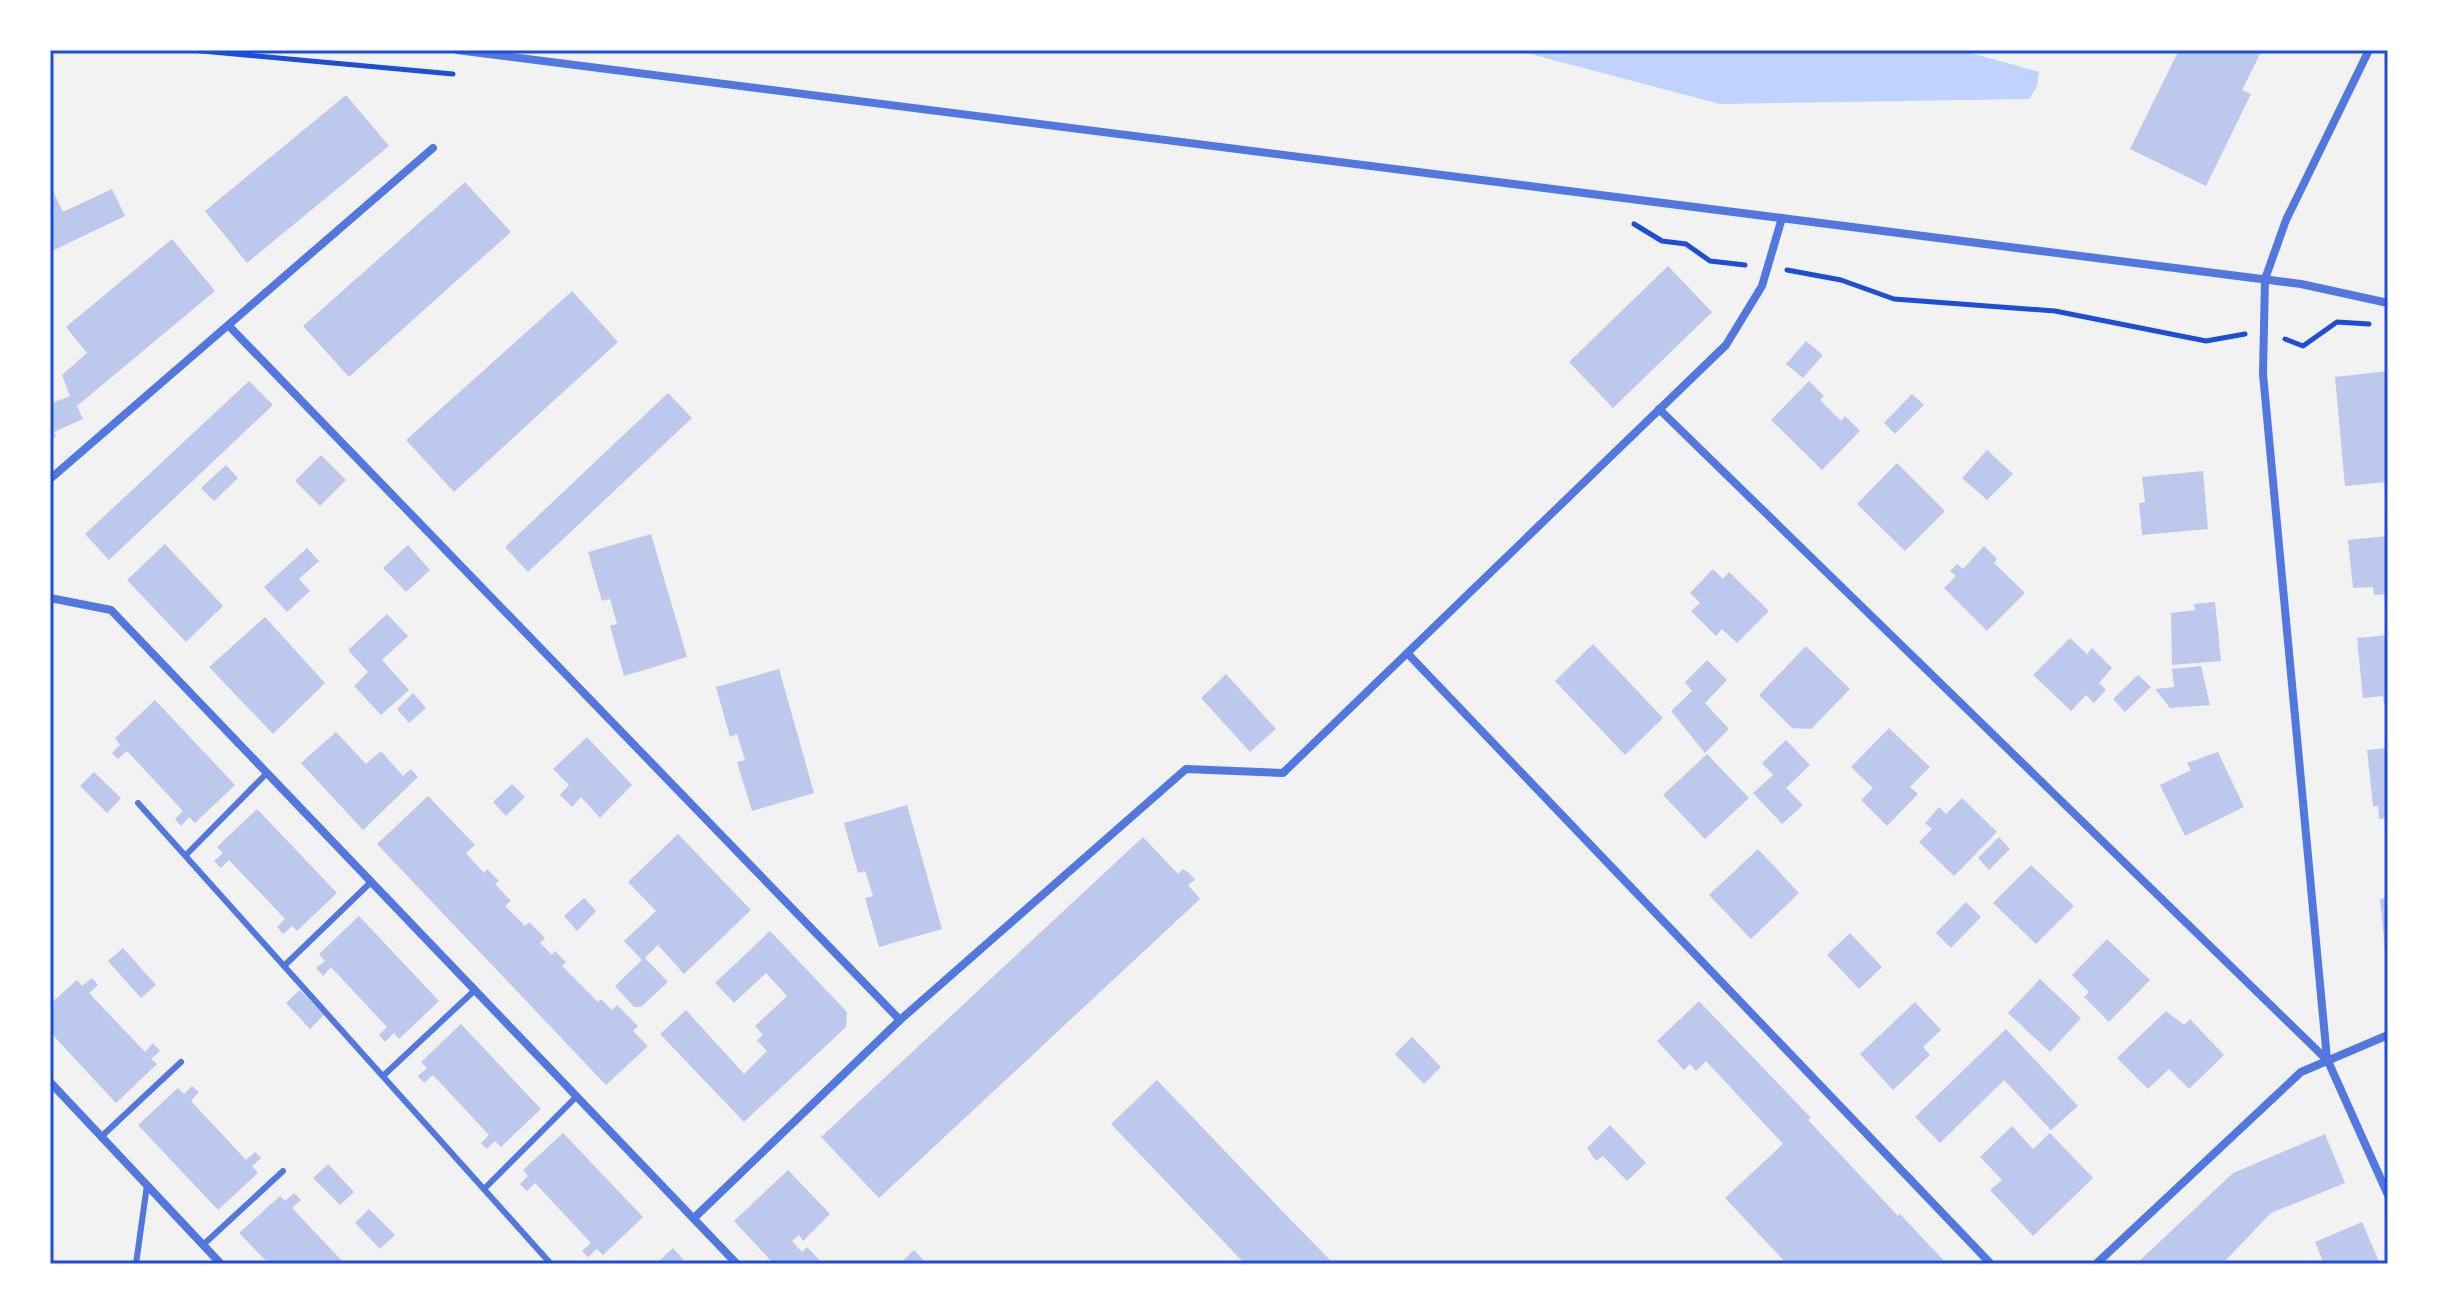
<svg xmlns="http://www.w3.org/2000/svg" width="2438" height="1314" font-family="'Varela Round',sans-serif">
  <rect width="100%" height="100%" fill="#f2f2f2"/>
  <polygon fill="#bfd3fe" points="1515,50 1960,50 2039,72 2037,86 2029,99 1720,104"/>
  <g fill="#bdc9ec">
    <polygon points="2179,50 2262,50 2242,90 2251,94 2206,186 2130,149"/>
    <polygon points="346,95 389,146 247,263 205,211"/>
    <polygon points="465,182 511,232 349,377 303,326"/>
    <polygon points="50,185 63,212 112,189 125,216 52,251"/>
    <polygon points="172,239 215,291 77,406 83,419 54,432 56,437 50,439 50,404 70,396 62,375 87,353 66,327"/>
    <polygon points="1668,266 1712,312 1613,408 1569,362"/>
    <polygon points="572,291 618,342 454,492 406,440"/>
    <polygon points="1806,341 1823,355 1803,378 1786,364"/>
    <polygon points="2388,371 2388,482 2345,486 2335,377"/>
    <polygon points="249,381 273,405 109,560 85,534"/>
    <polygon points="1809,381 1824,396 1820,400 1841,421 1845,416 1860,431 1822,470 1771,420"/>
    <polygon points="668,393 692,418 528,572 505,547"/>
    <polygon points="1912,394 1924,405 1895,434 1884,423"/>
    <polygon points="1987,450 2013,474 1987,500 1962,478"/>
    <polygon points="321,455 346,480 320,506 295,481"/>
    <polygon points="1897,463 1945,511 1905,551 1857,504"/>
    <polygon points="226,465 238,478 214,501 201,488"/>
    <polygon points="2203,471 2208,529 2142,535 2139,503 2145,502 2142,477"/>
    <polygon points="651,534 687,657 624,676 610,626 617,624 610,599 602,601 588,552"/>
    <polygon points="2388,536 2388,594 2374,595 2373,587 2353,588 2348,540"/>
    <polygon points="165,544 223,606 186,642 127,580"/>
    <polygon points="408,545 430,570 406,592 383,568"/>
    <polygon points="1984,546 1997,559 1994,563 2025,593 1987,631 1944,588 1956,576 1950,571 1957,564 1963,569"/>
    <polygon points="307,548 319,561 299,579 310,591 287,612 264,587"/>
    <polygon points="1713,569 1723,579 1729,572 1769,611 1737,643 1722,629 1716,636 1691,611 1700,603 1690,593"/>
    <polygon points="2215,602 2221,661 2172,665 2171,613 2195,610 2194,604"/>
    <polygon points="387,614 408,636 382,660 409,690 381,715 354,686 368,672 348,650"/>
    <polygon points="265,617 325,683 273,734 209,667"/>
    <polygon points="2388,635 2388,704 2384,704 2383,696 2363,698 2357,638"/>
    <polygon points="2070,638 2087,654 2092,648 2112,668 2099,683 2106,690 2094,703 2086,695 2071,711 2033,675"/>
    <polygon points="1593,644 1663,718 1625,755 1555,681"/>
    <polygon points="1806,646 1850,689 1811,729 1792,728 1759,695"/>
    <polygon points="1707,660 1727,680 1705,703 1729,729 1705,753 1671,711 1692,691 1685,682"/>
    <polygon points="2201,666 2210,705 2170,708 2155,689 2174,687 2172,669"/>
    <polygon points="779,669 814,793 752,811 737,762 745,760 737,734 730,737 716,687"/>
    <polygon points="1226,674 1276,729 1250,752 1201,698"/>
    <polygon points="2138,675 2151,687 2125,712 2113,699"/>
    <polygon points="413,693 426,708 409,723 397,709"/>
    <polygon points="155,700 235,785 195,823 189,817 181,826 175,819 183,811 127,751 118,759 112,753 120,745 115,738"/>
    <polygon points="1889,728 1930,767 1910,787 1918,794 1887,826 1861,800 1873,788 1851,767"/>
    <polygon points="336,732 366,764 381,751 403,776 411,769 418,777 363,830 301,763"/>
    <polygon points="587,737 632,785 600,818 581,797 572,807 560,795 569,785 553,769"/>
    <polygon points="1786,740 1810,765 1786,788 1803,805 1782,824 1753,793 1773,775 1762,763"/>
    <polygon points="2388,748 2388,818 2379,819 2378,806 2373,806 2367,750"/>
    <polygon points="2218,752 2244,807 2185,836 2160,785 2191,770 2187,763"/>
    <polygon points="1707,754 1749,798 1705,839 1663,795"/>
    <polygon points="94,772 121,798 107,813 80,786"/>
    <polygon points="512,784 525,797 506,816 493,802"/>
    <polygon points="428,796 475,845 466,853 484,873 487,869 499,881 495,884 511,901 505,906 525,926 529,922 545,938 540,943 552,955 555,951 566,962 562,966 598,1002 601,999 612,1010 617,1005 638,1026 633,1031 648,1046 606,1085 377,844"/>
    <polygon points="1962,798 1997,832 1954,876 1919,842 1932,829 1925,823 1939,807 1946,814"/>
    <polygon points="907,805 942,929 879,947 865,898 873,896 865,871 858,873 844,823"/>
    <polygon points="257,809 337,893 297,931 292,926 283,934 277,927 285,919 229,860 221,868 214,861 223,853 217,847"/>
    <polygon points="678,834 751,910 684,974 658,945 645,958 668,982 641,1007 634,1007 615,986 642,960 624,941 656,911 628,882"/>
    <polygon points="1143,837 1178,874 1183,869 1189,873 1195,880 1188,885 1200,899 879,1198 821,1137"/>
    <polygon points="1999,837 2010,849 1989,870 1978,858"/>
    <polygon points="1758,849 1799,893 1751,939 1709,895"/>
    <polygon points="2031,865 2074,906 2036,944 1993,903"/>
    <polygon points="584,898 596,911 577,931 564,916"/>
    <polygon points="2388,898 2388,959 2386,959 2380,899"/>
    <polygon points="1966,902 1981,917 1951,948 1936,933"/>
    <polygon points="359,916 439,1001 399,1039 394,1033 385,1042 379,1035 387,1027 331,967 323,976 316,968 325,961 319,954"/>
    <polygon points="770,931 847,1012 846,1027 744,1122 660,1034 686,1010 744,1074 767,1051 757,1040 763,1035 755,1026 787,996 766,973 734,1003 715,983"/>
    <polygon points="1850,933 1882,967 1859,989 1827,955"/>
    <polygon points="2107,939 2150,980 2109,1022 2084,997 2089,992 2072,975"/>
    <polygon points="123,948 156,985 141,998 108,961"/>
    <polygon points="92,978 98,985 89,993 145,1052 153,1043 160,1051 151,1059 157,1064 116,1103 50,1032 50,1004 77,980 82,986"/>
    <polygon points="2040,979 2081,1018 2050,1052 2008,1013"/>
    <polygon points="300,990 324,1015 310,1029 286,1003"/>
    <polygon points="1699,1001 1811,1118 1808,1120 1898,1216 1900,1214 1947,1264 1787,1264 1725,1198 1783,1144 1706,1061 1696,1071 1690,1064 1684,1070 1657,1041"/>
    <polygon points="1915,1002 1941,1030 1923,1047 1930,1055 1893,1090 1860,1054"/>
    <polygon points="2166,1011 2184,1025 2190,1019 2224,1055 2189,1089 2169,1069 2148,1089 2117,1058"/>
    <polygon points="461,1024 541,1109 501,1147 495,1141 487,1149 481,1143 489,1135 433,1075 424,1083 418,1076 427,1068 421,1062"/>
    <polygon points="2006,1029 2078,1106 2051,1130 2004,1080 1940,1143 1915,1117"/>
    <polygon points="1412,1037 1441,1067 1424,1084 1395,1054"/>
    <polygon points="1157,1080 1286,1215 1334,1264 1245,1264 1111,1124"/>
    <polygon points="192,1086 199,1092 191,1101 246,1160 255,1152 261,1158 252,1166 258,1173 218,1210 138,1125 178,1088 184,1094"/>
    <polygon points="1610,1125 1646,1163 1627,1181 1603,1156 1596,1161 1587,1148"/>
    <polygon points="2012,1126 2033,1149 2050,1133 2093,1178 2033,1236 1990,1190 2002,1180 1980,1157"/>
    <polygon points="563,1133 643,1217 603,1255 597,1249 588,1257 582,1251 591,1243 535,1183 527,1191 520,1184 528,1176 523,1170"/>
    <polygon points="2325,1134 2345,1183 2271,1213 2222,1264 2136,1264 2233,1173"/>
    <polygon points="328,1164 354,1192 340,1205 313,1178"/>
    <polygon points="788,1170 830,1214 803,1241 799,1235 792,1241 802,1252 807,1247 823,1264 774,1264 734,1221"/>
    <polygon points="294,1193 301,1200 292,1208 345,1264 269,1264 239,1233 280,1196 285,1201"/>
    <polygon points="369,1209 395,1235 380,1249 355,1223"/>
    <polygon points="2362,1222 2380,1264 2324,1264 2315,1242"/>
    <polygon points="673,1248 687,1264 656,1264"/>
    <polygon points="914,1250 927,1264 899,1264"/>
  </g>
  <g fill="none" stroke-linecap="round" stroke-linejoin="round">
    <g stroke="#1d4ed8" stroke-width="5">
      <polyline points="191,50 453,74"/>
      <polyline points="1634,224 1662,241 1686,244 1710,261 1745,265"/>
      <polyline points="1787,270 1841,280 1894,299 2055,311 2206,341 2245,334"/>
      <polyline points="2285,339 2303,346 2337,322 2369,324"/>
    </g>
    <g stroke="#5277de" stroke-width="6">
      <polyline points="138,803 551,1264"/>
      <polyline points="186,855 266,774"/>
      <polyline points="284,966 370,883"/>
      <polyline points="383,1076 475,990"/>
      <polyline points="102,1136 181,1062"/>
      <polyline points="485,1188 577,1096"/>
      <polyline points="203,1245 283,1171"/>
      <polyline points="136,1264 147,1185"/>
    </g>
    <g stroke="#5277de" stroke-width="8">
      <polyline points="457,50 2301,284 2388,303"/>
      <polyline points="2369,50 2286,220 2265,279 2263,374 2327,1059 2388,1195"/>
      <polyline points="229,326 900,1020"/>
      <polyline points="1659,409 2326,1059"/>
      <polyline points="50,479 433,148"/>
      <polyline points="50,598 111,610 737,1264"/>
      <polyline points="1408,654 1991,1264"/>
      <polyline points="50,1082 221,1264"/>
      <polyline points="694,1218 900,1020 1186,769 1283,773 1726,345 1762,286 1782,218"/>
      <polyline points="2096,1264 2301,1072 2388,1035"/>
    </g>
  </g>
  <rect width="2438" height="1314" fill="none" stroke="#ffffff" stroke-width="104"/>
  <rect x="52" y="52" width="2334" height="1210" fill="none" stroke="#1d4ed8" stroke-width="3"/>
</svg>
